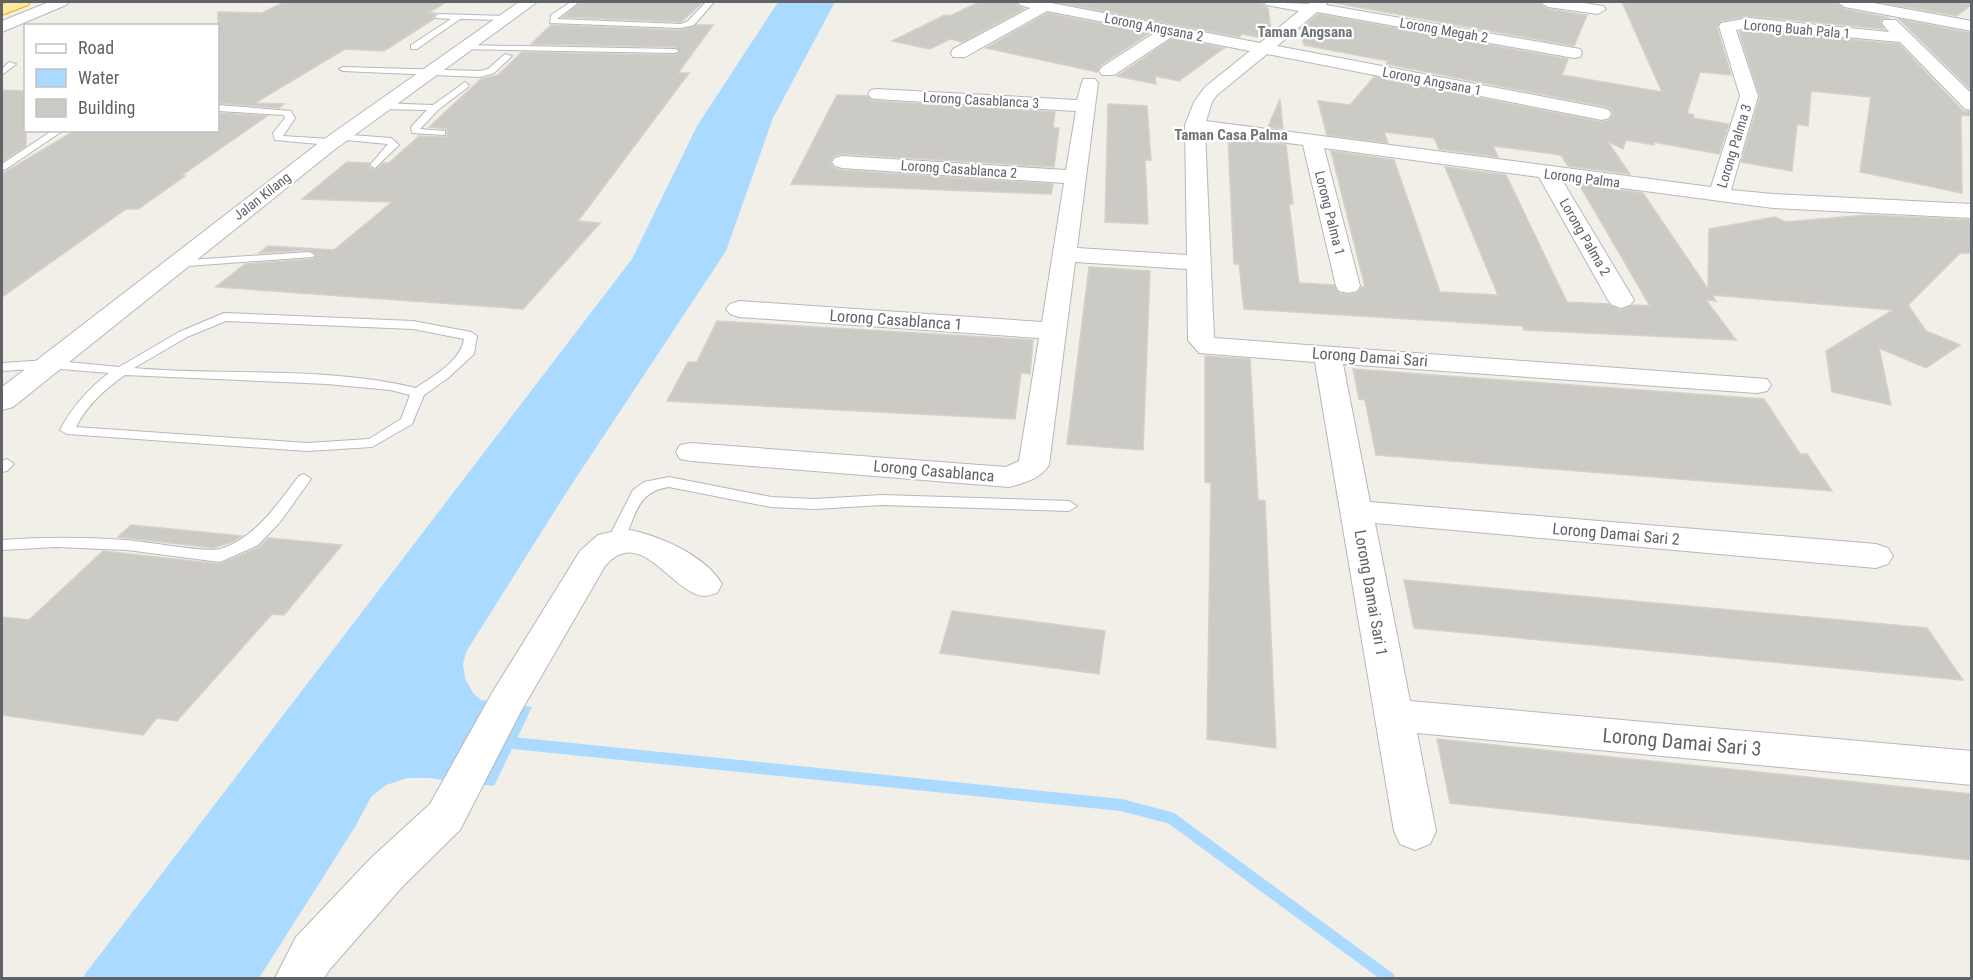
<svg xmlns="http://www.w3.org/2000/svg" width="1973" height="980" font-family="'Roboto Condensed',sans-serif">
  <rect width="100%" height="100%" fill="#f1efe8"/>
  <polygon fill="#aadaff" points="778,2 835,2 773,118 726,251 566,493 466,652 463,664 465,678 473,693 481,700 532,707 494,786 428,778 407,778 386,785 371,797 355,827 259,978 82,978 632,259 697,126"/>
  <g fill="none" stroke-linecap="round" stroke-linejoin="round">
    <polyline stroke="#aadaff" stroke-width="12" points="504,742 1121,805 1171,818 1389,978"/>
  </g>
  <g fill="#cccac5" stroke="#d6d1c6" stroke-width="1.5">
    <polygon points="284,2 446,2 428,13 435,13 433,15 434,19 384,51 345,49 255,103 284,104 279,108 218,103 218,12 262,13"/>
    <polygon points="581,2 703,2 681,22 563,17"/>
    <polygon points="979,2 1016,2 1018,6 1024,9 962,42 950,39 930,49 892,41 945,15 950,16"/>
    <polygon points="1055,2 1262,2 1264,6 1268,8 1271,31 1263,38 1242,34 1239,37"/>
    <polygon points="1329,2 1538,2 1548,9 1587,15 1574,46"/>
    <polygon points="1622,2 1835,2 1845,9 1890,18 1884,18 1880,22 1884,29 1749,16 1721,21 1717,27 1731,75 1700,72 1687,113 1694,115 1693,118 1729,124 1719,154 1653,142 1654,145 1626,140 1623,149 1607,141 1630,174 1568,166 1561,155 1493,146 1498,157 1439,149 1434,138 1384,132 1388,143 1327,135 1318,101 1350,105 1374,77 1602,122 1610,120 1613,113 1610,108 1602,106 1386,64 1388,61 1304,45 1300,29 1318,14 1568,59 1562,75 1662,92"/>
    <polygon points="1878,2 1971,2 1971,5 1957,16"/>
    <polygon points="1047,13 1150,33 1101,65 1097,72 986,48"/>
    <polygon points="1899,19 1971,33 1971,90"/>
    <polygon points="551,25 681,30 697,25 713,25 678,73 689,73 578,221 600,223 523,309 216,287 245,264 313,259 317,255 309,250 259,253 268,246 334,250 392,202 302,199 347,162 369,163 369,167 375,170 383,163 389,163 419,136 447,137 447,129 429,127 481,79 498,75 522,52 675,55 681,52 675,47 531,44"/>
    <polygon points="1749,30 1899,44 1963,111 1971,112 1971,116 1961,115 1962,193 1860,172 1871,97 1811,91 1808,126 1797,124 1792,171 1741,162 1760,97 1739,32"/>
    <polygon points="1173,38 1224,48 1179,81 1155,76 1156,84 1117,76"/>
    <polygon points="2,90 26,91 26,146 2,162"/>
    <polygon points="837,95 867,96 871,100 877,101 1055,112 1053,128 1059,128 1054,167 842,154 834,156 830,162 834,168 842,170 1053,184 1051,194 791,184"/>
    <polygon points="1280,99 1283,129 1268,127"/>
    <polygon points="1108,104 1147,106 1151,160 1145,160 1148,224 1105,222"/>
    <polygon points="218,113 267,116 181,176 185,176 138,209 126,209 2,297 2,172 7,171 76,130 218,130"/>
    <polygon points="1228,137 1286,145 1293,204 1289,204 1299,283 1334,285 1339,293 1348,295 1357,293 1362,287 1365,287 1331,151 1394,160 1440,292 1498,295 1445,167 1506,175 1567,302 1608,304 1620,310 1633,305 1650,306 1579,184 1643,193 1708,289 1709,229 1775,217 1785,222 1867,215 1971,220 1971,253 1960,253 1908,305 1926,331 1960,345 1926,368 1879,348 1891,405 1832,392 1826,351 1893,310 1712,295 1716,301 1706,300 1736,340 1524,330 1522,326 1244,309 1239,264 1234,264"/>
    <polygon points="1089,267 1150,271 1143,450 1067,444"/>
    <polygon points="717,321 1033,340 1030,374 1021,373 1015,419 667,401 688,362 697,362"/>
    <polygon points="1205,356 1250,359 1258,500 1265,501 1276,748 1207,739 1211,483 1205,482"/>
    <polygon points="1353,369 1764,399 1800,454 1807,454 1832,491 1376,455 1365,400 1359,399"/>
    <polygon points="131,525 242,536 232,542 213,548 118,537"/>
    <polygon points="268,538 342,545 284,615 272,614 177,721 157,718 143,735 2,715 2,617 29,620 103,551 220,564 259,547"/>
    <polygon points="1404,580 1927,628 1963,680 1414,628"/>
    <polygon points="952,611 1105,631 1099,674 940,653"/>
    <polygon points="1437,739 1971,794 1971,860 1450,803"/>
  </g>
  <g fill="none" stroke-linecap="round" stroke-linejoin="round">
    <g stroke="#b5b8bc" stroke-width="2">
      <g id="service">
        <polygon points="571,2 579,2 557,19 681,24 688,21 706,2 714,2 694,25 681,28 550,23 551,15"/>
        <polygon points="439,14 504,16 508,18 504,20 460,19 417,49 411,49 411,45 451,19 436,18 435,16"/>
        <polygon points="463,45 675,49 679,51 675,53 460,49 459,47"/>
        <polygon points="505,54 512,56 494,73 480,77 343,71 339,69 343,67 480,71 488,69"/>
        <polygon points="9,62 16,64 2,75 2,69"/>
        <polygon points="465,82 469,85 468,87 438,110 420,129 445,131 445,135 412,133 411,127 427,110 380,109 376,106 380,103 433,105"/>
        <polygon points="218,105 291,111 295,118 283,136 330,139 335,142 330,145 275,140 273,133 285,118 284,115 218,111"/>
        <polygon points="53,130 64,130 6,169 2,170 2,164"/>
        <polygon points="338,134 391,138 399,145 375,168 370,165 388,144 335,139 335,135"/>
        <polygon points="309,252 315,255 313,257 174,267 168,264 174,261"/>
        <path d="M224,313L413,321L471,332L477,336L474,354L448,378L424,395L412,424L372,447L307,451L67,434L60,430C72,407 88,389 109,373L48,368L2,371V363L48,360L119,367L179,332ZM226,321L413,329L464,339C461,361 433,376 416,388C325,366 227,376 134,368L187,337ZM125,375L327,384L390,390L410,395L401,419L369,439L307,443L76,427C87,405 105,389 125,375Z"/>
        <polygon points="7,459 14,464 7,471 2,472 2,461"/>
        <path d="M304,474L311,479L280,522L258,545L220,562L127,550L56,547L2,550V540C43,537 84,537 125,540C144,541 207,553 220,549C256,538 277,504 299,476Z"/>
        <path d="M669,477L771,497L815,499L882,495L1069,501L1077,506L1069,511L882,505L815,509L771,507L669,487C634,492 637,518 621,545H609L607,541L633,490L644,482Z"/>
      </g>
    </g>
    <g stroke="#b5b8bc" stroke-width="2">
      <g id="minor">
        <polygon points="49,2 69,2 66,5 2,32 2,21"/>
        <path d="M1018,2H1046L1260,43L1299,11L1266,5L1264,2L1308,4L1311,2H1327L1326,5L1580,49L1582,53L1580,57L1574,58L1317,12L1277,46L1602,108L1609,110L1611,114L1609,118L1602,120L1267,54L1217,95L1212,102L1206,121L1711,187L1740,96L1719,26L1721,23L1749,18L1889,32L1882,23L1884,20H1896L1972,94V110L1965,109L1900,42L1749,28L1736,30L1758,96L1731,190L1773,194L1972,204V218L1773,208L1562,180L1634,300L1630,305L1621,308L1612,305L1608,300L1539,177L1324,148L1360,286L1357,291L1348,293L1339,291L1336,286L1303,145L1205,132L1214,338L1767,379L1771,385L1767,391L1757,393L1343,364L1370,502L1876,544L1888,548L1893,556L1888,564L1876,568L1375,523L1410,701L1972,751V785L1417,733L1436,831L1430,844L1415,850L1400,844L1394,831L1315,362L1199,353L1188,340L1187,269L1075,262L1049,465C1040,479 1024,483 1009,487L691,461L680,459L676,452L680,445L691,443L1006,467L1019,461L1039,338L739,317L730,314L726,309L730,304L739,301L1042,322L1064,183L842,168L835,166L832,162L835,158L842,156L1066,170L1076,111L877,99L871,98L868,94L871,90L877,89L1077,100L1083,79H1095L1098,83L1077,248L1187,255L1185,125L1194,102L1205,87L1250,51L1173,36L1114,75H1102L1099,71L1102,67L1156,32L1047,11L965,57H953L951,53L953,49L1030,8L1020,5Z"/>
        <polygon points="1540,2 1577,2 1603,6 1606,9 1598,14 1548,7"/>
        <path d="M624,529C657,534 705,555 722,584L717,593C713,594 708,596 704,596C671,593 641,524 605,566L520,713L460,830L403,886L330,969L324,978H275L296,937L371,858L430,804L492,693L580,551L598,535Z"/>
      </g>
    </g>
    <g stroke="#b5b8bc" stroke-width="2">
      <g id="tertiary">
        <polygon points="519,2 537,2 334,150 13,407 2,410 2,387 320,142"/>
        <polygon points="1837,2 1868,2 1972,21 1972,31 1845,7"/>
      </g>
    </g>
    <g stroke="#f9ab00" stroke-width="2">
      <polygon id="trunk" points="9,2 30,2 28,5 2,15 2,4"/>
    </g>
    <use href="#service" fill="#fff" fill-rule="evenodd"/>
    <use href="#minor" fill="#fff" fill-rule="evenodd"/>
    <use href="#tertiary" fill="#fff" fill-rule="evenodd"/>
    <use href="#trunk" fill="#feeaa1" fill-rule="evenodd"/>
  </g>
  <g text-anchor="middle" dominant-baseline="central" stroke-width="4.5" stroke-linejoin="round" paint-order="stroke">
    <g font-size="14" fill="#5f6368" stroke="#fff">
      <text transform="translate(1154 27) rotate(11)">Lorong Angsana 2</text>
      <text transform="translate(1797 29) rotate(5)">Lorong Buah Pala 1</text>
      <text transform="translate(1444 30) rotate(10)">Lorong Megah 2</text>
      <text transform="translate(1432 81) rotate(11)">Lorong Angsana 1</text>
      <text transform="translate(981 100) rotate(3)">Lorong Casablanca 3</text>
      <text transform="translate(1734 146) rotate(-73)">Lorong Palma 3</text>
      <text transform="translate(959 169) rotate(4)">Lorong Casablanca 2</text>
      <text transform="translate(1582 178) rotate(7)">Lorong Palma</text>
      <text transform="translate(262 196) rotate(-38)">Jalan Kilang</text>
      <text transform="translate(1330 213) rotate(76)">Lorong Palma 1</text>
      <text transform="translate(1585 237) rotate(60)">Lorong Palma 2</text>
    </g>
    <g font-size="15" font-weight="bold" fill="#70757a" stroke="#fff">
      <text x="1305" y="32">Taman Angsana</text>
      <text x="1231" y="135">Taman Casa Palma</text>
    </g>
    <g font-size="16" fill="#5f6368" stroke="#fff">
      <text transform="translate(896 320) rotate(4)">Lorong Casablanca 1</text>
      <text transform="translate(1370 357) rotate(4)">Lorong Damai Sari</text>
      <text transform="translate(934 471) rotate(5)">Lorong Casablanca</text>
      <text transform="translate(1616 534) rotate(5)">Lorong Damai Sari 2</text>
      <text transform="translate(1371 593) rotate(80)">Lorong Damai Sari 1</text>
    </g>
    <g font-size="20" fill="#5f6368" stroke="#fff">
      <text transform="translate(1682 742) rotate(5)">Lorong Damai Sari 3</text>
    </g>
  </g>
  <rect width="1973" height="980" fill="none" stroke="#5f6368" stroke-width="6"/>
  <rect x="24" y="24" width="195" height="108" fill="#ffffff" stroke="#bfc1c3" stroke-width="1.5"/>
  <rect x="36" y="44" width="30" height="9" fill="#ffffff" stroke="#bfc1c3" stroke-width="1.5"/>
  <text x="78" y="54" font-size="18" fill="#5f6368">Road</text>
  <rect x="36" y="69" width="30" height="18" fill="#aadaff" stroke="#bfc1c3" stroke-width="1.5"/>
  <text x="78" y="84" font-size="18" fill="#5f6368">Water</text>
  <rect x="36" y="99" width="30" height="18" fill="#cccac5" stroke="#bfc1c3" stroke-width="1.5"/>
  <text x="78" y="114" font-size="18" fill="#5f6368">Building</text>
</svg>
